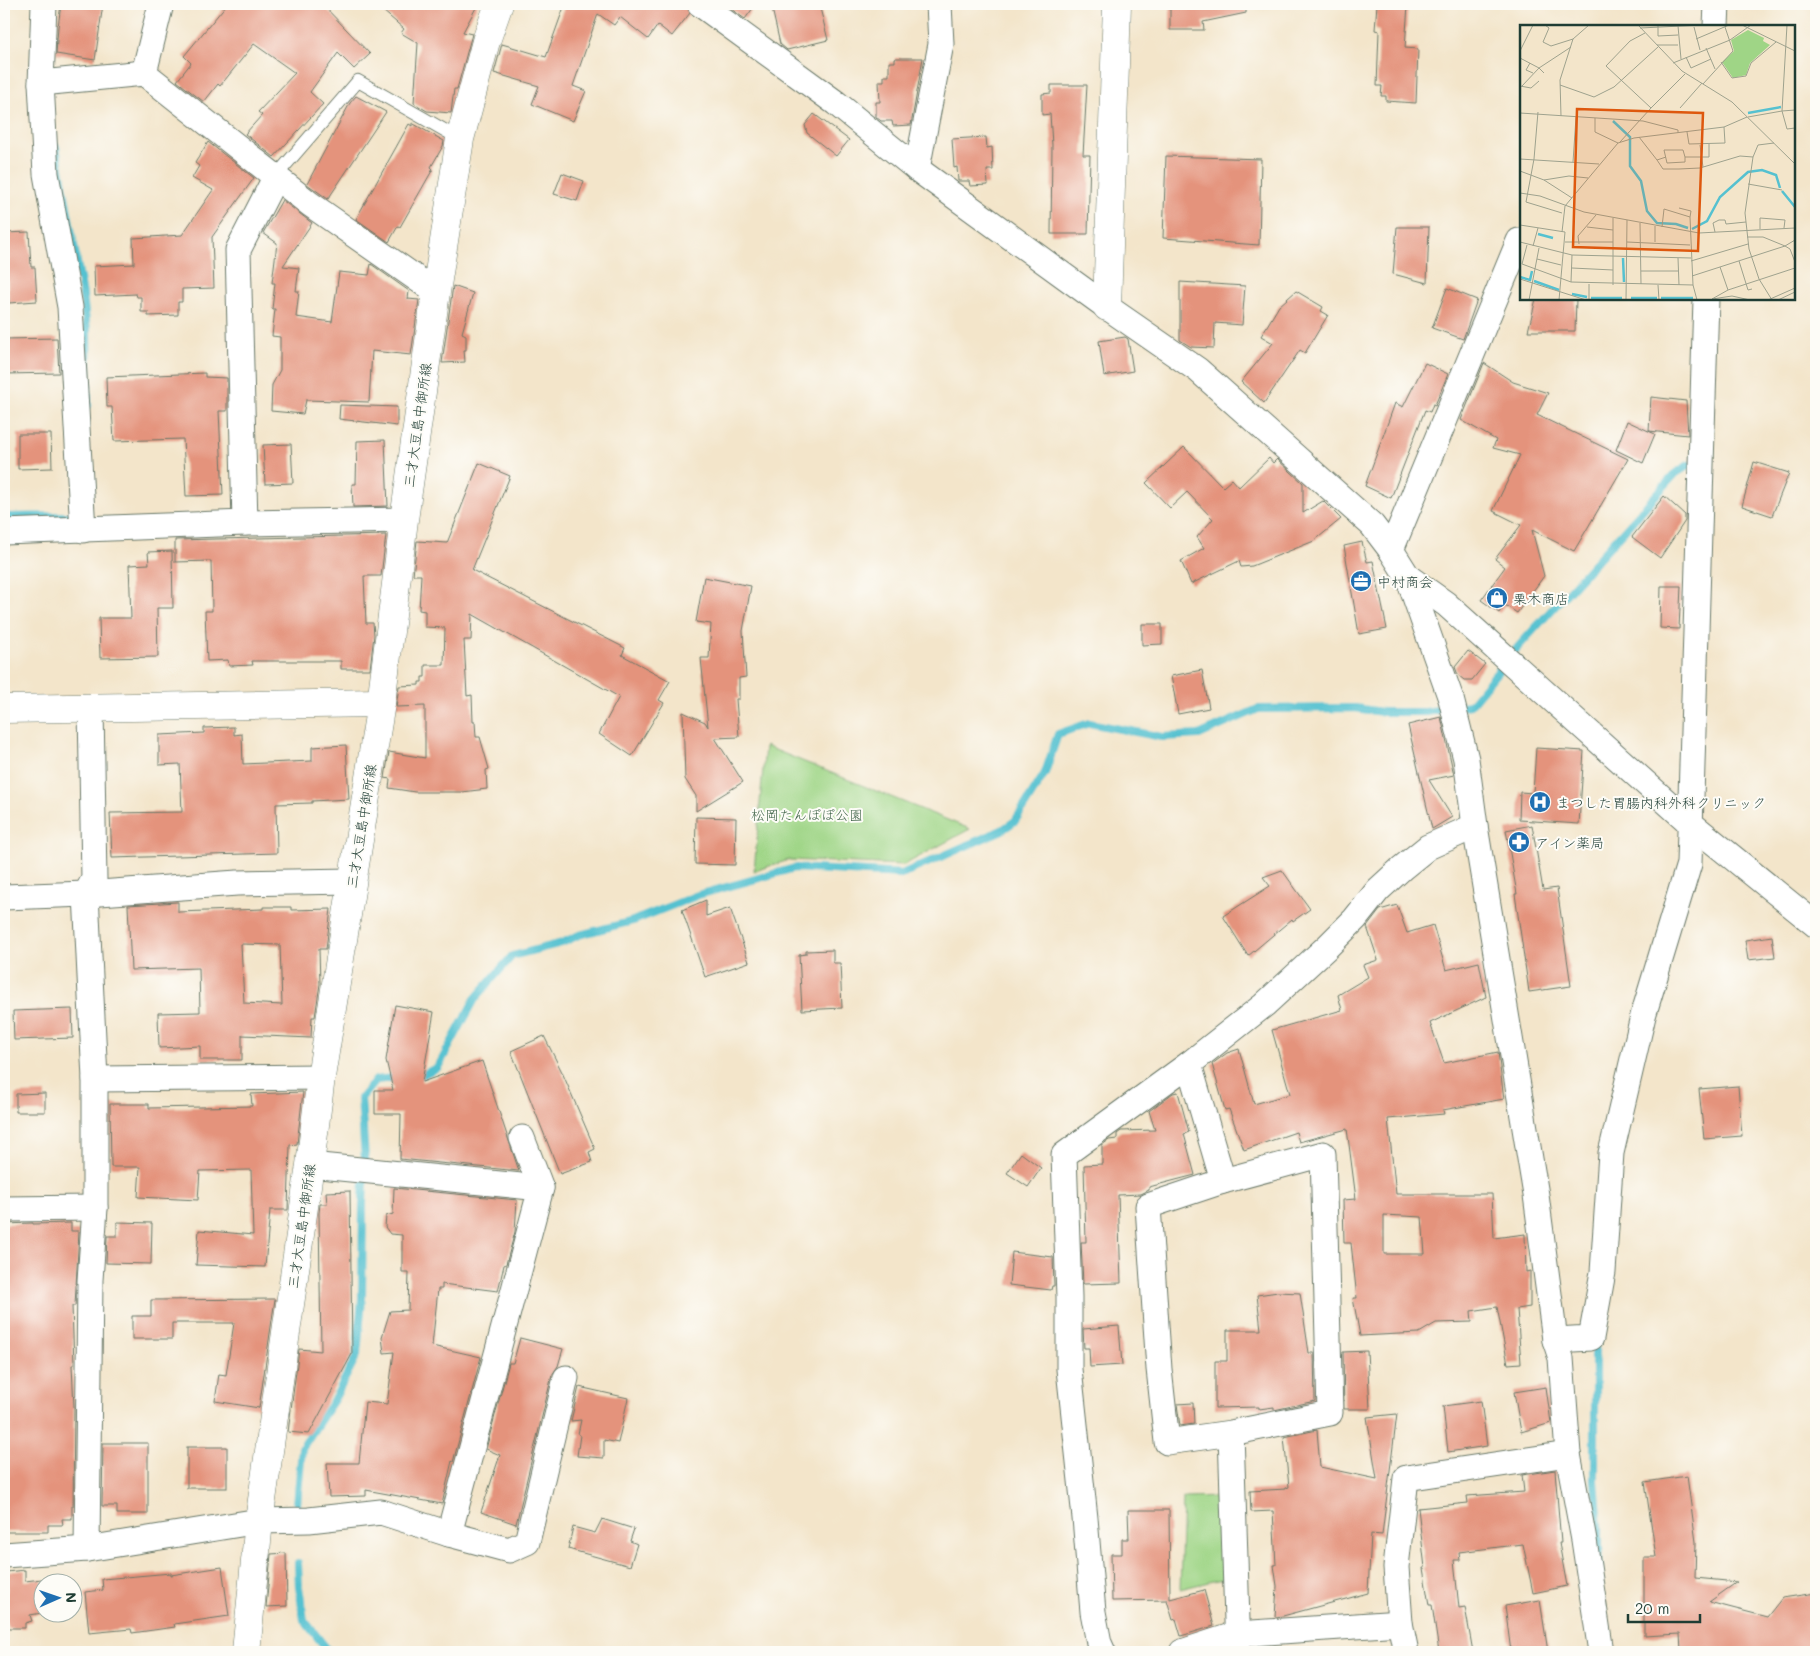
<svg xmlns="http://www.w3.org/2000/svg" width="1820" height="1656" font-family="Mali,'Klee One',sans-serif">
  <rect width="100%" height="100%" fill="#fdfcf7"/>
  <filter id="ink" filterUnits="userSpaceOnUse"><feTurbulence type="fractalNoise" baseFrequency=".02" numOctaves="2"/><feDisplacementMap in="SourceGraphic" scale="10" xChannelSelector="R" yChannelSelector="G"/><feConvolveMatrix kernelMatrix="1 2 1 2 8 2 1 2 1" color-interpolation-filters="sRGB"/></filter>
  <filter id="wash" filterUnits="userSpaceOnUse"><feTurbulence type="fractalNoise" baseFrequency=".0096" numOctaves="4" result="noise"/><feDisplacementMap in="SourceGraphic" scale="20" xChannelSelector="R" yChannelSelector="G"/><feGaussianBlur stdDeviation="1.12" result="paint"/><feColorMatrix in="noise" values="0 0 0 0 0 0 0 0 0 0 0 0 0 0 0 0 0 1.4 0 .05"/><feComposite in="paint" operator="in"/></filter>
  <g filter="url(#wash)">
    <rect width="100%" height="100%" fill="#f3e5ca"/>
    <g fill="#9fd586" stroke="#5f895d">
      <polygon points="765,746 970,829 904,865 789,860 754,871"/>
      <polygon points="1224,1497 1225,1578 1180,1589 1183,1498"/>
    </g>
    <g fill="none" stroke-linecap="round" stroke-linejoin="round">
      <g stroke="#55c1d0" stroke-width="8">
        <polyline points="56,147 83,295 87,331 88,405"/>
        <polyline points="4,517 69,516"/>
        <polyline points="415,1076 422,1075 438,1067 475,999 512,956 562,943 579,935 633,921 698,895 795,868 902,874 1002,830 1015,821 1045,773 1058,734 1089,723 1162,737 1199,735 1258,709 1355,708 1382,712 1425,712 1470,705 1518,647 1676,473 1689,465"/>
        <polyline points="1595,1341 1595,1481 1599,1528 1599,1567"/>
        <polyline points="297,1505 302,1448 335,1398 357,1355 362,1299 363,1203 365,1160 361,1098 376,1080 401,1077"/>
        <polyline points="298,1563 299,1587 304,1620 329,1652"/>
      </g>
    </g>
    <g id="blocks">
      <g fill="#e4937b" fill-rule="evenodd">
        <polygon points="61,4 103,4 95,60 56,54 58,27"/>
        <polygon points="227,4 322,4 370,54 354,69 338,53 310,92 323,104 274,157 245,134 262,115 258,112 295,73 254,44 220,86 218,84 204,102 177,81 191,63 184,56"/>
        <polygon points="375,4 478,4 463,32 472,34 457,89 454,89 451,113 427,111 414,103 418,43 401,33 404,29"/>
        <polygon points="565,4 686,4 690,13 672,36 658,25 648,39 620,17 614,25 598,14 573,86 586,91 573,121 532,104 539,86 494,73 502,44 546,57"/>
        <polygon points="724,4 756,4 745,19"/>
        <polygon points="771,4 819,4 828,40 787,50 780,44"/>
        <polygon points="1170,4 1246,4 1246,13 1203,22 1204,30 1170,30"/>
        <polygon points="1377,4 1408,4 1405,48 1418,49 1416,103 1386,101 1386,96 1381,96 1382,86 1377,86 1379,31 1375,30"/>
        <polygon points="895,58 923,58 911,125 893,126 892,121 881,121 876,117 876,102 880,102 879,81 884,81 884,76 889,76 889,62 895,62"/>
        <polygon points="1051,85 1087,85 1083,155 1090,155 1088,234 1051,234 1052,145 1050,114 1042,115 1042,94 1051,93"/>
        <polygon points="356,96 386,112 328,199 307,184 350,103"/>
        <polygon points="814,114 849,140 836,156 807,133 805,125"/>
        <polygon points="412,123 444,141 443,146 431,167 433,169 400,227 398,226 389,242 356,219 409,124 412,126"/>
        <polygon points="986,137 987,148 992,147 993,170 987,170 988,185 970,186 969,181 958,181 957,167 954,168 952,139"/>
        <polygon points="208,142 254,178 212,237 214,288 182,289 182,302 178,302 178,315 148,316 148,312 141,312 141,297 137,297 136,294 95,296 94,266 134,264 133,238 182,235 213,190 192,178 199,166 195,163"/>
        <polygon points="1166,156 1261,159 1259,245 1163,238"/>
        <polygon points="562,173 584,181 577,201 554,194"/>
        <polygon points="282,200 312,223 283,266 299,268 296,291 299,291 296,317 332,322 339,272 369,275 371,264 409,291 408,299 419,300 411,355 372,351 369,402 306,400 303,414 271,411 272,385 280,370 280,337 272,336 275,309 272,309 275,283 272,283 277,243 263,233"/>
        <polygon points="1397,227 1429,227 1427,283 1393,274"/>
        <polygon points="29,232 31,267 35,267 37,301 9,303 7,276 4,276 4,233"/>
        <polygon points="1180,282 1245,286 1242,325 1215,323 1214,348 1191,347 1180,340"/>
        <polygon points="453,286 473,293 462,333 466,335 466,350 464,350 465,362 442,363"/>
        <polygon points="1447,288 1477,300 1463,339 1432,328"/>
        <polygon points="1296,291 1323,307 1321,311 1328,315 1305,353 1300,350 1264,403 1241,382 1273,343 1261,336 1279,306"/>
        <polygon points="1536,299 1576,299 1575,331 1528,331"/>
        <polygon points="1125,337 1128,339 1133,371 1104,376 1099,341"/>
        <polygon points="57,338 59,373 4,374 4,339"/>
        <polygon points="1425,363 1448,374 1435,405 1433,404 1430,412 1425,410 1391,498 1365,486 1395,403 1403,407"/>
        <polygon points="1484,363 1513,382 1548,393 1537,415 1628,459 1574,551 1532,530 1544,576 1517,613 1505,605 1499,613 1481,600 1505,567 1495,559 1521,525 1493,511 1520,455 1493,448 1496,440 1461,420"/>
        <polygon points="205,373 205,377 227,378 227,411 219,411 223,495 186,496 183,439 114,441 112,407 107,407 106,377"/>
        <polygon points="1651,397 1686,401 1688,435 1649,431"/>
        <polygon points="340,405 397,407 397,426 339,419"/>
        <polygon points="1627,421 1655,434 1643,463 1616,450"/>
        <polygon points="18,434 51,434 52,468 18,469"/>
        <polygon points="385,440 388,506 353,507 352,484 356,484 357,441"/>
        <polygon points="291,444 293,483 265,484 263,445"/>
        <polygon points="1184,447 1223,487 1232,479 1239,487 1269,458 1273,463 1277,459 1303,483 1303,513 1323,501 1341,519 1314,541 1252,566 1241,567 1239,561 1191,584 1181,561 1204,548 1197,537 1213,519 1187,492 1170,508 1146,483"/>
        <polygon points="1754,462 1789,473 1772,516 1742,506"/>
        <polygon points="479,463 510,476 472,570 625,648 622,655 670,681 659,700 664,703 632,756 599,734 619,697 472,614 471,640 464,640 467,696 472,695 473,722 475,722 476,737 480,737 489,769 486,770 487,789 462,792 415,792 389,788 390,779 385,778 389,752 425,758 425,706 396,707 399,686 419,685 419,682 422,682 422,677 425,677 425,665 444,665 445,628 425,627 425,611 419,610 421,575 413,575 417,541 447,543"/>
        <polygon points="1664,496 1685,515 1685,521 1660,558 1632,537"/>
        <polygon points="386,535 381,576 364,576 366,623 373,623 374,635 370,669 341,669 341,661 252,661 253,665 229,666 228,660 207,661 205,611 212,611 211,561 175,562 175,540"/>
        <polygon points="1362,542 1367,562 1373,561 1387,629 1359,634 1344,546"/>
        <polygon points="172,551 173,608 157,608 158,657 100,658 99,618 131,618 129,565 149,564 148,552"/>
        <polygon points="704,577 751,586 743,631 746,677 739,678 739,699 736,699 739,737 715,738 743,782 696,811 696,796 685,779 683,712 705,722 708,727 701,658 709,658 711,624 696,622"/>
        <polygon points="1661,586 1681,586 1679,629 1660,628"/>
        <polygon points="1142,624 1162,624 1162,644 1142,645"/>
        <polygon points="1468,651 1485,664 1472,680 1464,680 1458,675 1455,667"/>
        <polygon points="1202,670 1209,708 1178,714 1171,676"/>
        <polygon points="1441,717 1454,775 1429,780 1452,817 1432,829 1408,725"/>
        <polygon points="234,727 234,735 242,734 243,764 312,761 312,747 346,745 349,799 312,801 312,803 276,804 277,853 112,858 110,813 182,812 180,764 159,765 159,735 204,733 204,728"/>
        <polygon points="1536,748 1584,751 1579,824 1519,820 1520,792 1533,793"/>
        <polygon points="696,817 736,818 735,865 695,864"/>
        <polygon points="1532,825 1543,890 1557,888 1571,986 1529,992 1515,894 1517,894 1506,830"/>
        <polygon points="1282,870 1310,909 1293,921 1292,919 1248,956 1223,916 1270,886 1263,877"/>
        <polygon points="706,900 706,916 730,908 749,962 705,977 682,910"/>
        <path d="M178,902V912L263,909V907H291V910L331,909L326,949H319L320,984L315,1017H312L311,1038L242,1035V1060H200V1046L159,1048L158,1013L200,1012L199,968L131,970L128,905ZM241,944L280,945L282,1005L244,1003Z"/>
        <path d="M1397,905L1407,933L1433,925L1446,970L1479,962L1486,997L1430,1023L1444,1063L1498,1052L1504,1099L1443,1110L1444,1114L1388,1119L1396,1194H1492L1494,1238L1525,1234L1526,1272L1530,1271V1307L1517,1309L1521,1363L1508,1364L1497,1307L1471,1311L1472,1322L1436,1323L1419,1333L1360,1336L1353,1298H1357L1351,1243H1344L1343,1200L1356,1199L1347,1129L1299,1142L1296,1132L1244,1150L1229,1109L1225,1110L1212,1064L1227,1053L1239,1049L1254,1104L1290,1094L1272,1030L1342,1010L1338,995L1368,977L1363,965L1378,960L1367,927L1380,910ZM1384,1215L1422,1217L1425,1254H1384Z"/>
        <polygon points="1772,936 1775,957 1748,960 1745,940"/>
        <polygon points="833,950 833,963 840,963 842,1008 802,1010 799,955 806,954 806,951"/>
        <polygon points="395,1005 434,1012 422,1082 482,1061 519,1171 400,1159 401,1114 375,1114 375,1090 393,1090 386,1060"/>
        <polygon points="72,1009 73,1038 14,1040 13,1011"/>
        <polygon points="544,1036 562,1072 595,1149 589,1152 592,1162 560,1174 511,1051"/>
        <polygon points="1738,1086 1742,1136 1704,1139 1699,1089"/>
        <polygon points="303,1092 297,1144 290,1145 288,1210 270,1210 265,1267 196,1265 199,1230 253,1235 251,1170 200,1171 198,1200 138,1197 140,1167 111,1167 110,1104 149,1104 149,1108 252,1106 251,1094"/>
        <polygon points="1178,1092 1189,1132 1184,1134 1195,1175 1149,1187 1149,1190 1141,1194 1118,1195 1121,1283 1083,1284 1081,1242 1086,1242 1084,1165 1102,1164 1102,1145 1109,1140 1117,1139 1117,1134 1121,1131 1155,1130 1149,1111 1173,1093"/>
        <polygon points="45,1093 45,1112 16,1112 16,1094"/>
        <polygon points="1021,1153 1041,1168 1028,1187 1007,1173"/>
        <polygon points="394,1188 517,1200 515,1232 506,1264 504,1265 498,1291 442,1284 442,1289 438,1289 432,1346 481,1357 453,1462 452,1461 442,1504 366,1490 366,1496 329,1497 327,1463 359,1463 365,1402 387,1404 394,1352 384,1353 382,1337 390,1311 408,1310 409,1272 402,1272 402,1235 390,1234 385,1227 386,1216 393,1214"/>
        <polygon points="350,1191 352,1354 309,1434 288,1432 299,1349 321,1351 319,1213 320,1204 327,1204 326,1192"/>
        <polygon points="117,1222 152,1223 151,1264 106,1263 107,1236 117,1236"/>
        <polygon points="33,1223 33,1224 71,1223 71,1231 79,1231 75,1306 72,1306 74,1365 72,1365 74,1407 73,1506 72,1506 72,1519 62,1519 63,1525 48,1525 48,1532 4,1532 4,1224"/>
        <polygon points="1012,1252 1053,1257 1054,1286 1052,1286 1051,1290 1009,1285"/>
        <polygon points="1278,1292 1300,1293 1309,1353 1314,1353 1315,1401 1274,1410 1274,1407 1259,1409 1259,1407 1215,1408 1215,1361 1227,1361 1227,1330 1261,1330 1257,1295"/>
        <polygon points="275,1299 259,1408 215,1401 219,1374 226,1375 234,1323 172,1323 172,1339 132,1339 132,1316 151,1316 151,1300"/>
        <polygon points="1119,1326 1122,1365 1090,1367 1089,1348 1084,1348 1083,1329"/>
        <polygon points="520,1338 563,1349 558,1366 552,1375 516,1524 481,1512 500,1455 486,1449 509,1363 513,1363"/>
        <polygon points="1367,1351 1370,1409 1344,1409 1343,1352"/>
        <polygon points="579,1387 628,1398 618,1443 604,1440 604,1458 577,1456 580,1435 578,1434 581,1420 571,1421"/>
        <polygon points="1546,1387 1551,1423 1521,1432 1514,1392"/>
        <polygon points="1481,1401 1487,1446 1448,1452 1443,1406"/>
        <polygon points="1193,1403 1194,1424 1180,1426 1177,1404"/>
        <polygon points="1397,1414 1382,1535 1371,1534 1368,1593 1283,1616 1275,1617 1277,1586 1274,1565 1276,1565 1273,1511 1251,1512 1250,1491 1286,1489 1286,1488 1289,1487 1284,1437 1317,1430 1320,1467 1377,1479 1367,1417"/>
        <polygon points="103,1443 148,1443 148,1514 117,1514 117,1506 102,1506"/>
        <rect x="187" y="1447" width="40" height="41"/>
        <polygon points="1555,1470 1561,1543 1559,1543 1567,1586 1533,1593 1523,1544 1459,1552 1460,1560 1454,1560 1459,1608 1465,1607 1473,1652 1439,1652 1432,1605 1429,1605 1423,1568 1425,1568 1418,1508 1468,1503 1467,1496 1524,1492 1522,1475"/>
        <polygon points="1687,1476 1696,1542 1695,1578 1737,1582 1709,1602 1767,1617 1782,1598 1816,1593 1816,1652 1681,1652 1680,1634 1644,1636 1644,1557 1656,1557 1645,1482"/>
        <polygon points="1128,1510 1169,1510 1170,1599 1204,1590 1214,1626 1181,1636 1176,1619 1173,1620 1167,1600 1112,1601 1111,1554 1122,1554 1122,1539 1129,1539"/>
        <polygon points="602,1519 634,1529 630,1541 637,1544 630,1566 568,1549 573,1527 595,1533"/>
        <polygon points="286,1553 287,1606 266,1607 271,1554"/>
        <polygon points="222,1567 229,1616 174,1624 175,1627 132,1633 131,1629 89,1633 85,1592 103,1590 102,1579 171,1573 171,1575"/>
        <polygon points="25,1570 25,1581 42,1579 42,1613 30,1615 32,1621 25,1623 25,1628 9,1628 4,1618 4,1594 7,1591 6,1572"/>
        <polygon points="1540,1600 1548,1652 1511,1652 1505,1606"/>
      </g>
    </g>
  </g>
  <g filter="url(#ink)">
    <use href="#blocks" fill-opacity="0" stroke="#697868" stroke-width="1"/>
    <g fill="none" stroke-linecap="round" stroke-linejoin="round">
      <g stroke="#697868" stroke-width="14">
        <polyline id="lane" points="276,176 358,81 460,139"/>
      </g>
      <g stroke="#697868" stroke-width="27">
        <g id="street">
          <polyline points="44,4 41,83 46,174 70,307 83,530"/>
          <polyline points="700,4 836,103 917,169 1107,307 1198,370 1372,525 1391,550 1408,577 1451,699 1466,759 1475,826 1536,1195 1555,1340 1561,1358 1568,1454 1584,1540 1601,1652"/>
          <polyline points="1716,26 1717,4"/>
          <polyline points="144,73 161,4"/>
          <polyline points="41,83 144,73 310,204 436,292"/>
          <polyline points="917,169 941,44 939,4"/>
          <polyline points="245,523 238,250 276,176"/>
          <polyline points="4,532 245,523 404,520"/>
          <polyline points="1391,550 1519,241 1521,241"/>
          <polyline points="1408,577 1446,604 1690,823 1816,925"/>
          <polyline points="4,897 86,894 237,883 352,881"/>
          <polyline points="95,1079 321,1077"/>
          <polyline points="522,1138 541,1188"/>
          <polyline points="1223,1181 1189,1064 1264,1005 1327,947 1355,919 1378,890 1402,868 1428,847 1475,826"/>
          <polyline points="4,1209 95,1208"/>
          <polyline points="1555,1340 1591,1338 1603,1272 1611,1153 1643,1016 1689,864 1706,299"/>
          <polyline points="1231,1433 1330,1413 1323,1154 1223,1181 1148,1206 1159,1369 1167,1442 1231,1433 1238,1652"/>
          <polyline points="449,1534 509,1550 527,1542 566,1378"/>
          <polyline points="87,1549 90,1280 95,1208 95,1079 86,894 94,879 91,708"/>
          <polyline points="4,1555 87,1549 259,1521 309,1520 381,1512 449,1534 541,1188 310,1165"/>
          <polyline points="1103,1652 1099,1643 1093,1612 1085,1518 1069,1369 1069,1297 1064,1155 1189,1064"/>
          <polyline points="1182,1652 1237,1634 1400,1623"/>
          <polyline points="1406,1652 1400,1623 1396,1567 1406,1478 1568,1454"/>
        </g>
      </g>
      <g stroke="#697868" stroke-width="29">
        <g id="secondary">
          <polyline points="1107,307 1117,4"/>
          <polyline points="4,709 381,703"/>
          <polyline points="246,1652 259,1521 310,1165 321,1077 381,703 404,520 436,292 460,139 486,41 499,4"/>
        </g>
      </g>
      <use href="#lane" stroke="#fff" stroke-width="12"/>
      <use href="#street" stroke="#fff" stroke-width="25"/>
      <use href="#secondary" stroke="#fff" stroke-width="28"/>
    </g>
  </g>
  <defs>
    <g id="office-disc" transform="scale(1.125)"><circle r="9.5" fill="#1f6fb2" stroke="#fdfcf7"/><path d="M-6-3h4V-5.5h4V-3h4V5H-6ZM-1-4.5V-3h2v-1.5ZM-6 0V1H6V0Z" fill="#fff"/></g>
    <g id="shop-disc" transform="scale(1.125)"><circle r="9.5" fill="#1f6fb2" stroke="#fdfcf7"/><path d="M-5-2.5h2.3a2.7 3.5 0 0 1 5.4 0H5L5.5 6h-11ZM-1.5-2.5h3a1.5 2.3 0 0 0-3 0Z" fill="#fff"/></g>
    <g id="hospital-disc" transform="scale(1.125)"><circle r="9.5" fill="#1f6fb2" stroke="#fdfcf7"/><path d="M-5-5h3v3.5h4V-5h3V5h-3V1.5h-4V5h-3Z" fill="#fff"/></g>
    <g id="pharmacy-disc" transform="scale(1.125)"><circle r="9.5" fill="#1f6fb2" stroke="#fdfcf7"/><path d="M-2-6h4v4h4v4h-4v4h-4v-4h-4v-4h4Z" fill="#fff"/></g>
  </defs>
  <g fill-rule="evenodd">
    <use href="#office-disc" x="1361" y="581"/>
    <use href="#shop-disc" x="1497" y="598"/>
    <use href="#hospital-disc" x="1540" y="802"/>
    <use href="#pharmacy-disc" x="1519" y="842"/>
  </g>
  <g text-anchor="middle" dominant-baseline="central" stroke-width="4" stroke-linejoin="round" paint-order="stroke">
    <g font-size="14" fill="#1f3d34" stroke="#fdfcf7">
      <text transform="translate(417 425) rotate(-82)">三才大豆島中御所線</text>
      <text transform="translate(361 826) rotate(-81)">三才大豆島中御所線</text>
      <text transform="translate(301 1226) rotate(-82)">三才大豆島中御所線</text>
    </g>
    <g font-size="14" fill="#1f3d34" stroke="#fdfcf7" text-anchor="start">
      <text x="1377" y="581">中村商会</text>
      <text x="1513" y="598">栗木商店</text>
      <text x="1556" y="802">まつした胃腸内科外科クリニック</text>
      <text x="1535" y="842">アイン薬局</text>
    </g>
    <g font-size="14" fill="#3f6348" stroke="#fdfcf7">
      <text x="807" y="814">松岡たんぽぽ公園</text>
    </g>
  </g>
  <g transform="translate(1520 25)">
    <rect width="275" height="275" fill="#f3e5ca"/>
    <path d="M228,5L244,13L243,16L250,20L230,38L226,50L213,53L202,37L214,26L211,15Z" fill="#9fd586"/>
    <path fill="none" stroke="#55c1d0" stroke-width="2.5" d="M228,88L261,82M93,96L110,112V141L121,156L127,186L137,198L156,199L168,203M262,166L275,182M172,204L187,196L200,172L228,147L242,145L256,150L260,163M18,209L33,213M103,233L104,257M0,252L10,255L12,246M14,256L39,265M52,269L67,272M71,273H102M111,273H137M141,273H173"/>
    <path fill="none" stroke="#9ea28e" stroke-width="1" d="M25,0L29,3L23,17L31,21L53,14L69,0M118,0L162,46L212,77L275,139M222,0L275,26M138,1V11L158,10M158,1L161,34M174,2L180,25M120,3L182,0M176,14L209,0M137,20H158M186,23L195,44M0,26L13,0M166,32L171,43L191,34M0,33L19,43L2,61M201,37L212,53L226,51L231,38L256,17M10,38L6,45L13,48M153,38L210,15L231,0M24,48L19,43L51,22M183,59L213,26L205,2M40,60L74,72L94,62L138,22M0,61L11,63L19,56M131,83L165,49M160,83L182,58M275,85L262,86L267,104L275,103M18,87L14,134L6,177L42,188M0,88L123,96L158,105V108M41,91L40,55L53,14M228,92L262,86L267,0M75,93V107L98,118M167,107L169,119L205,118L204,102M119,112L137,135L146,132M100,117L131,83L86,41L110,16L125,8M180,120L183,142M165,132L163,125H144L147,138L165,137V132H189V119M0,134L79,139M137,135L143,144H159L180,143L220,131L233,132M53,137L56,92M0,146L24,155L52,173M24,155L49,151L68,153M228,159L262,165M0,168L20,171L64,187L179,208L275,203M159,183L171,186L170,192M120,198L121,259M0,200L45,207L39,275M67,202L93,205M142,202L144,184L170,192L173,260L177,275M240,204V193L265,195L264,203M42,207L45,181L98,118L114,113L204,102L227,92M195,207L193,198L199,195H205L206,199L226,197M227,212H243L265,221L275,215M0,217L52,230L171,233M45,217H93M107,217L170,220M135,217V201M59,219L58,211L76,190M7,220L2,239L51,257L173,260M13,221L18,203M158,233L159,260M17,234L41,240M171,236L228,219M219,236L228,265L232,264M200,242L208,265M52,243L93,245M121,246H159M172,251L265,221L270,224L275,237M0,254L66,275M51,257L52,230M93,260V193M138,260L139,275M192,274L208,265L275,243M192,274L212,271L230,275M9,275L19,223M69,275V259M106,275L107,195M248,275L275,263M252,275L239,254L229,224L225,188L233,132L238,120L254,118M258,275L275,267"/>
    <path fill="#de580e" fill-opacity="0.15" stroke="#de580e" stroke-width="2.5" d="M57,84L183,88L178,226L53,222Z"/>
    <rect width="275" height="275" fill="none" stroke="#1f3d34" stroke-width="2.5"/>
  </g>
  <rect width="1820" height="1656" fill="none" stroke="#fdfcf7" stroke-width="20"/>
  <g transform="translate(58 1598) rotate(88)"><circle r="24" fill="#fdfcf7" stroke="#a4b0a9"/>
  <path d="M0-4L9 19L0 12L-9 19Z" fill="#1f6fb2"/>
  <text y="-8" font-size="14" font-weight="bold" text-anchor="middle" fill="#1f3d34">N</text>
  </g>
  <path d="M1628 1614v8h72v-8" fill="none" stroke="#1f3d34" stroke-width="2.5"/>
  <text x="1635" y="1614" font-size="15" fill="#1f3d34" stroke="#fdfcf7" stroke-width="4" paint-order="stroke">20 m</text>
</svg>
